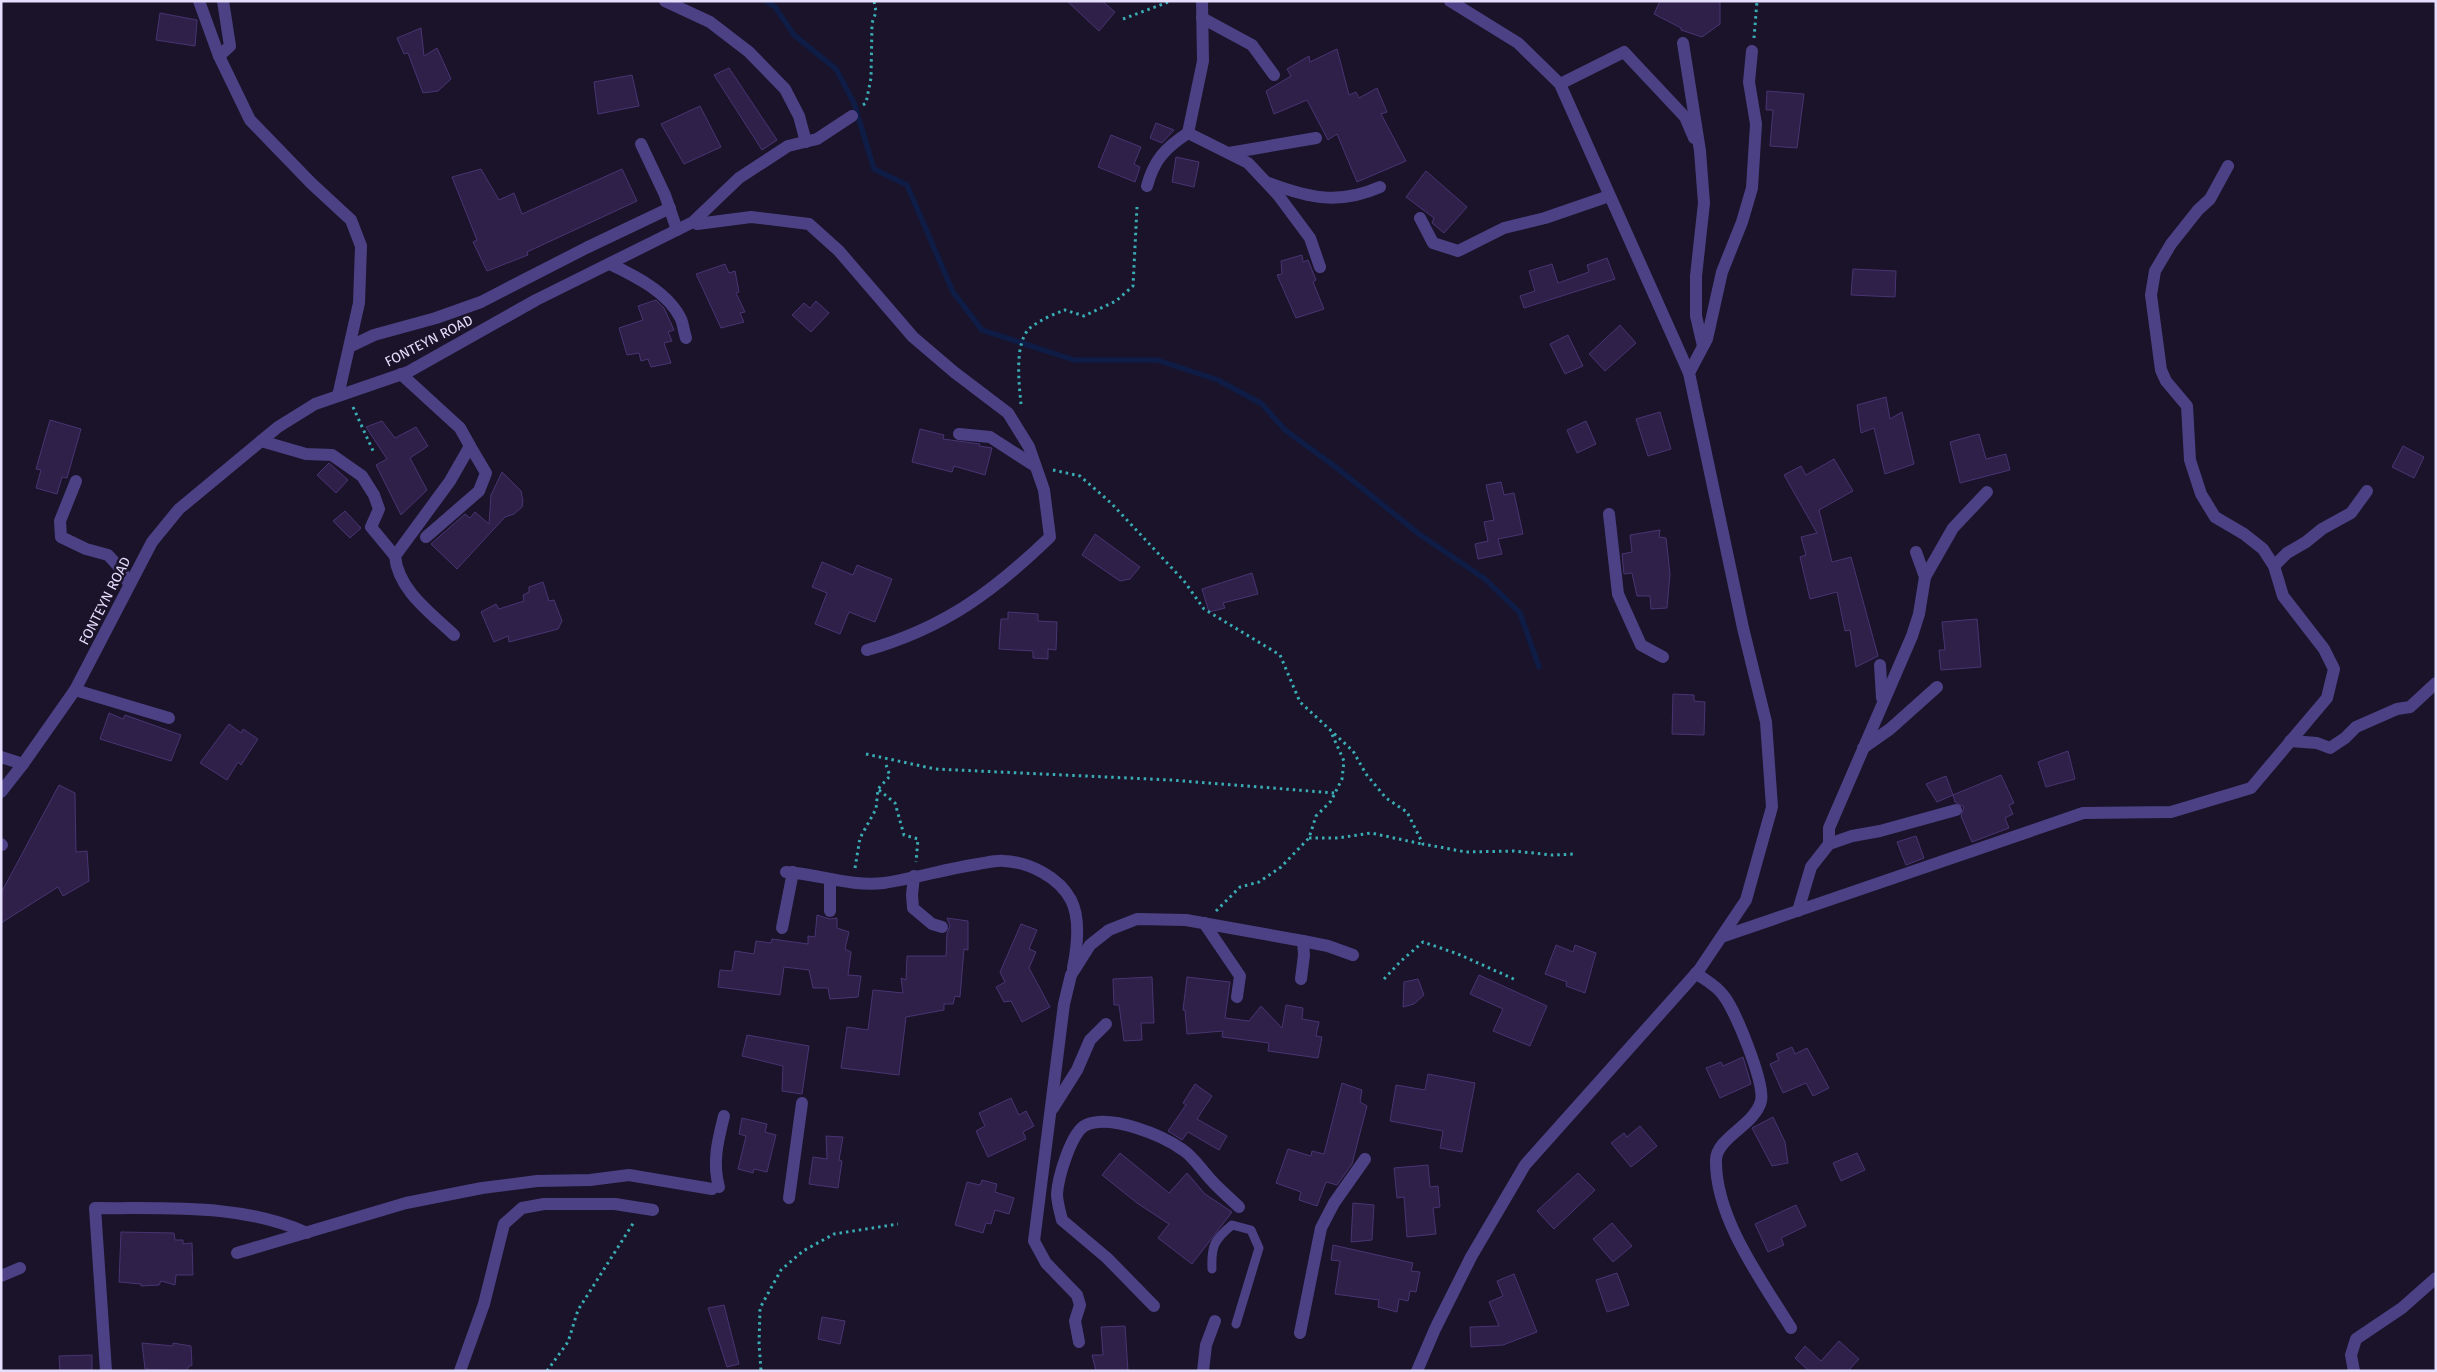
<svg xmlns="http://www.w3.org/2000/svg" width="2437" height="1372" font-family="'Fira Sans',sans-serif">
  <rect width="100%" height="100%" fill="#1a1329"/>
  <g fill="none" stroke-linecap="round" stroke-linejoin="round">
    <polyline stroke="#0f1c46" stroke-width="5.5" points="766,1 775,7 794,35 836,69 854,103 874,169 907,185 953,292 982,330 1074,360 1157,360 1218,380 1262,404 1285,430 1337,468 1419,534 1485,579 1520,613 1539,667"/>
  </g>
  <g fill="#2e2049" stroke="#493473">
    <polygon points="1067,1 1102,1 1115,12 1099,31"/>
    <polygon points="1660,1 1720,1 1720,24 1702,37 1681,30 1681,28 1654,14"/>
    <polygon points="160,13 197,20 195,46 156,40"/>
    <polygon points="421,28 424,56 437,48 451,79 438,91 423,93 408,53 404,54 397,38"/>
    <polygon points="1337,49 1349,95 1356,92 1359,98 1377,88 1387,112 1381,114 1406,161 1357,182 1337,134 1328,140 1307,100 1274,114 1266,91 1291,76 1287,69 1309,56 1310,62"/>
    <polygon points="729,68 777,140 762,150 714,75"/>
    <polygon points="632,75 639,106 598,114 594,82"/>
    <polygon points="1767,91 1804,94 1797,148 1770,146 1773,110 1766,110"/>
    <polygon points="700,106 721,147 684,164 661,124"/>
    <polygon points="1156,123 1174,130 1162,143 1150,138"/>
    <polygon points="1111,135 1141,147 1134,164 1140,167 1135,182 1098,167"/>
    <polygon points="1176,157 1199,162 1194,187 1172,182"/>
    <polygon points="481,169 499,200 514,193 522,214 622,169 637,201 527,252 528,255 487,271 473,242 477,240 452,177"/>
    <polygon points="1426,171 1467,207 1444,233 1432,223 1434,218 1406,197"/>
    <polygon points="1302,255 1303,262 1308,260 1316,280 1313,282 1324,309 1296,318 1277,275 1282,274 1281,261"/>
    <polygon points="1607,258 1615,279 1524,308 1520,296 1535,291 1529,271 1552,264 1558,283 1589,272 1587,265"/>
    <polygon points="725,264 729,273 735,271 739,292 736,293 745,312 740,313 744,322 721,328 696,274"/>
    <polygon points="1853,269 1896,271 1895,297 1851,295"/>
    <polygon points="656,300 664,308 674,330 668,332 672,341 664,343 671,363 651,367 648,359 641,361 639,353 627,355 619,328 643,320 638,306"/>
    <polygon points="816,301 829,313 811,332 792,315 804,303 810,308"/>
    <polygon points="1620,325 1636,343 1605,371 1589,354"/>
    <polygon points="1568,335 1583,366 1565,374 1550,344"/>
    <polygon points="1886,397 1890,419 1902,412 1914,464 1885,474 1874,428 1861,433 1857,405"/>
    <polygon points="1660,412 1671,449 1648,456 1636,419"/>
    <polygon points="50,420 81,429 67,478 62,477 57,494 36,488 41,470 36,469"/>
    <polygon points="382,421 395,438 416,427 428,446 410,458 427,490 401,515 376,465 387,459 366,427"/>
    <polygon points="1586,421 1596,444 1577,453 1567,430"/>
    <polygon points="920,429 944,435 943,439 980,444 979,446 992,448 985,475 954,466 952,472 912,462"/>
    <polygon points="1979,434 1986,459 2006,454 2010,470 1960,483 1950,442"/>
    <polygon points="2403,446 2424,457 2414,478 2392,467"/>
    <polygon points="1834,459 1853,491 1819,510 1832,562 1851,557 1878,656 1856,667 1850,630 1845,631 1837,592 1810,599 1800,557 1806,555 1801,537 1817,533 1784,475 1801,466 1806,475"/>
    <polygon points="329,463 348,480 336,493 317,475"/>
    <polygon points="502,472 521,491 523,501 522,507 514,514 505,517 457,569 431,544 465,514 470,518 475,512 489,524 491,495"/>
    <polygon points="1501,482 1504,495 1514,493 1523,534 1498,539 1502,554 1478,559 1475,544 1488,541 1484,522 1494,520 1486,485"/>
    <polygon points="345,511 361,528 350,538 333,521"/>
    <polygon points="1660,530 1659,537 1666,538 1670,574 1667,608 1651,609 1650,596 1637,596 1632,573 1624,574 1622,554 1632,552 1630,535"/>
    <polygon points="1095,534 1140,567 1130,579 1120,581 1082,555"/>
    <polygon points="822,562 853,575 857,565 892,579 875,622 849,612 840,634 815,624 827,593 812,587"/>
    <polygon points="1252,573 1258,594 1223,603 1225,608 1209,612 1202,589"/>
    <polygon points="543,582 549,601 554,600 562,621 558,629 509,642 508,636 494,642 481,612 496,604 499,609 524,601 523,595 529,592 529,587"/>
    <polygon points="1008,612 1038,614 1038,621 1057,622 1056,650 1048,649 1048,659 1033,658 1033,651 999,649 1001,619 1008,619"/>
    <polygon points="1977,619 1981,667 1941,670 1939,650 1945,650 1942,622"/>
    <polygon points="1673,694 1694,695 1694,701 1705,702 1704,735 1672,734"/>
    <polygon points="109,713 123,719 125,715 181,735 171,761 100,739"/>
    <polygon points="229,724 241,733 243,729 258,739 241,765 238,762 227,780 200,763"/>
    <polygon points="2068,751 2075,779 2046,787 2038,762"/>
    <polygon points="2001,775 2014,803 2009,805 2013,814 2005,818 2009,828 1972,842 1961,816 1964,807 1955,802 1953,795"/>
    <polygon points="1946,776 1953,795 1937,802 1926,784"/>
    <polygon points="59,785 75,793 76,852 87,851 89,881 63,896 58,887 1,923 1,893"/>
    <polygon points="1916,836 1924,858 1906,865 1897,842"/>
    <polygon points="817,915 830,919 837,918 837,928 849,932 845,949 851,952 848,975 861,976 858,997 830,999 828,988 813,988 809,970 784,967 780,995 718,987 720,970 732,971 735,951 754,954 756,941 771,943 772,939 808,944 808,936 815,937"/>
    <polygon points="947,918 968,921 968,950 964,949 960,997 955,996 953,1004 944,1004 944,1010 906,1017 899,1075 841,1068 847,1027 868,1030 873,990 903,993 901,978 906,980 907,956 946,956 947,933 950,926"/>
    <polygon points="1021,924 1037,930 1029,949 1036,952 1029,968 1050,1007 1022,1022 1011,1001 1004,1002 996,987 1005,982 1000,972"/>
    <polygon points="1556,945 1573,952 1575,945 1596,953 1585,993 1566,986 1567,982 1545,974"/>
    <polygon points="1479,975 1547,1006 1530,1046 1493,1031 1503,1009 1470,994"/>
    <polygon points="1152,977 1154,1023 1141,1023 1142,1040 1124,1041 1119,1005 1114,1005 1113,979"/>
    <polygon points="1187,977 1230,982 1225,1018 1249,1021 1261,1006 1282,1028 1286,1005 1303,1008 1302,1019 1319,1022 1316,1036 1322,1037 1318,1058 1268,1051 1269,1043 1222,1037 1223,1031 1187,1034 1185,1010 1183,1010"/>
    <polygon points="1418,979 1424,995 1414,1004 1403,1007 1404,982"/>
    <polygon points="747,1035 809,1046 802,1094 782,1091 783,1066 742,1056"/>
    <polygon points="1792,1047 1795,1054 1807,1048 1829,1088 1813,1096 1806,1083 1783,1093 1770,1064 1779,1060 1776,1054"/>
    <polygon points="1743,1057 1751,1084 1720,1098 1706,1068 1721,1062 1723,1066"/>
    <polygon points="1428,1074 1475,1083 1462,1152 1440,1148 1443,1131 1390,1121 1396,1085 1425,1090"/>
    <polygon points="1342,1083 1362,1090 1360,1102 1367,1106 1352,1164 1337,1185 1326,1182 1317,1206 1299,1200 1301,1192 1276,1183 1288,1149 1311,1156 1312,1151 1324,1154"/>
    <polygon points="1195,1084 1212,1096 1197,1119 1227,1136 1219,1150 1188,1132 1182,1140 1168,1131 1186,1105 1183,1103"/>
    <polygon points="1011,1098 1019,1115 1026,1111 1034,1126 1023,1132 1026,1139 988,1157 976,1131 985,1126 979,1113"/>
    <polygon points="1773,1117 1785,1142 1788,1163 1772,1166 1752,1128"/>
    <polygon points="742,1118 767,1124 765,1132 776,1135 767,1172 754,1169 753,1173 738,1169 746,1136 739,1134"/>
    <polygon points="1640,1126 1657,1146 1631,1167 1611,1143 1624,1133 1627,1137"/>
    <polygon points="826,1136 843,1137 839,1160 842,1161 838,1188 809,1184 813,1157 827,1159"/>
    <polygon points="1120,1153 1169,1193 1187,1173 1205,1194 1232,1212 1192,1264 1158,1238 1169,1224 1137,1203 1102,1175"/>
    <polygon points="1857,1153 1865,1170 1841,1181 1833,1163"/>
    <polygon points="1428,1165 1430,1187 1438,1186 1440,1207 1433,1208 1436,1234 1407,1237 1404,1197 1397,1198 1394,1168"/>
    <polygon points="1578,1173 1595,1190 1554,1229 1537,1211"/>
    <polygon points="982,1180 997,1184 995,1192 1014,1198 1009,1214 995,1210 991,1224 986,1223 983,1233 955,1225 967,1182 980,1185"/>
    <polygon points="1353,1203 1374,1205 1372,1240 1351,1242"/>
    <polygon points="1796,1205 1806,1226 1781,1238 1784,1245 1768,1252 1755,1224"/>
    <polygon points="1612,1223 1632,1246 1613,1262 1593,1239"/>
    <polygon points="121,1232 174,1233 175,1240 183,1240 183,1244 192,1243 193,1275 176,1275 175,1285 161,1281 159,1285 141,1286 141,1284 119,1282"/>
    <polygon points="1333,1245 1413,1263 1411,1271 1420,1272 1416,1292 1410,1291 1408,1301 1399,1299 1397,1312 1378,1307 1379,1300 1335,1294 1340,1261 1331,1260"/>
    <polygon points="1617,1273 1629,1305 1607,1312 1596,1280"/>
    <polygon points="1514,1274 1537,1332 1503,1345 1471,1347 1470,1327 1499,1326 1489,1302 1503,1296 1497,1281"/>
    <polygon points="724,1305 739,1364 727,1367 708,1308"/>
    <polygon points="822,1317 845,1321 840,1344 818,1339"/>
    <polygon points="1125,1326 1128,1371 1096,1371 1092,1355 1103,1355 1101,1327"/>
    <polygon points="1839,1341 1859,1359 1848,1371 1809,1371 1795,1358 1805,1346 1821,1361"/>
    <polygon points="142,1343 173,1346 173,1343 191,1346 192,1365 188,1367 187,1371 145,1369"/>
    <polygon points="92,1355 92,1370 60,1371 59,1356"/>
  </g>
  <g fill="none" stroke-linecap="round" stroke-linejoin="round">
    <g stroke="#3aacb4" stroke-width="3" stroke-dasharray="2.5 4" stroke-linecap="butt">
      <polyline points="1123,19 1171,1"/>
      <polyline points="1754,38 1757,1"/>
      <polyline points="863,105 866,103 871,78 872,23 876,12 874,1"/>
      <path d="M1021,404C1019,384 1014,342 1030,328C1040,320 1054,314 1065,310L1084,316L1116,301L1133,286L1137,207"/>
      <polyline points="353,407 374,453"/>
      <polyline points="1053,470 1080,476 1111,503 1184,581 1204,609 1280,655 1300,702 1353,751 1366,774 1386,798 1407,812 1423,844 1466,852 1514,851 1552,855 1575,854"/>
      <polyline points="866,754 935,769 1171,780 1335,793"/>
      <polyline points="879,790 895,803 904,835 918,839 916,862"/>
      <polyline points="1309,838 1338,838 1371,833 1422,844"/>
      <polyline points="855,868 860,838 876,809 878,789 890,776 885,762"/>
      <polyline points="1216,911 1240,887 1259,882 1281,867 1309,838 1316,816 1331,801 1342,779 1344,761 1331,732"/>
      <polyline points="1384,979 1401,961 1423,942 1458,954 1516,980"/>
      <polyline points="761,1370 759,1344 760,1308 781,1270 803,1251 834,1234 898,1224"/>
      <polyline points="547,1371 568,1342 578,1310 634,1222"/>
    </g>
    <path stroke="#4d4185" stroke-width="9" d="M1212,1269C1211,1246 1214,1240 1232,1225L1251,1230L1259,1248L1236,1324"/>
    <g stroke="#4d4185" stroke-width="12">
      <polyline points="199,1 219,56 250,120 311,183 351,220 361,246 359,303 338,396"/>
      <polyline points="665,1 710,22 749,52 785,89 799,116 806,142"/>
      <polyline points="1202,18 1252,45 1274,75"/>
      <polyline points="1683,43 1700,151 1704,203 1696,276 1696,316 1703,346"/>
      <polyline points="219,56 230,46 223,1"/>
      <polyline points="1560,84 1624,52 1685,117 1694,138"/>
      <polyline points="1188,133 1248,163 1278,195 1310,238 1320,267"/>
      <polyline points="641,144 665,195 677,230"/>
      <polyline points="1229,153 1316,138"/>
      <path d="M1269,183C1309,198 1339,205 1380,187"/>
      <path d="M1147,186C1154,160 1165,148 1188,133L1203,61L1202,1"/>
      <polyline points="1420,218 1433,243 1458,251 1504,228 1545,218 1609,196"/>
      <path d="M697,224L751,217L809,224L839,251L913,337L954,372L1008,413L1029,447L1044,490L1050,537C993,592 944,628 867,650"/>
      <path d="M610,264C635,276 668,292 681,319C683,324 684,332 686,338"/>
      <polyline points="351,346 374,335 436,318 481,302 586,248 670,208"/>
      <polyline points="1689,373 1707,339 1722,272 1742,222 1752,188 1756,124 1749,82 1752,51"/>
      <path d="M401,374L460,428L470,446L450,481L395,556C398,590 431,613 454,635"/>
      <polyline points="959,434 990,437 1035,466"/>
      <polyline points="261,441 306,454 332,455 362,476 374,495 379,509 371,527 395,556"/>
      <polyline points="76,481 60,521 61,537 86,549 108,555 120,568 129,584"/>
      <polyline points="1609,514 1618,594 1641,645 1663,657"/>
      <polyline points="426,537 479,491 486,473 470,446"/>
      <polyline points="2274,566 2287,553 2306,542 2322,529 2351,513 2367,491"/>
      <polyline points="1925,577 1953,528 1987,492"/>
      <polyline points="1880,665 1882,698"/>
      <polyline points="75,690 169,718"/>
      <polyline points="2290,741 2317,743 2330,748 2345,738 2356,727 2397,709 2410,707 2436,683"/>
      <polyline points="1863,748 1890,729 1937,687"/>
      <polyline points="23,764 75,690 152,542 179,509 278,427 315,404 408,372 536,300 693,222 739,178 788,146 817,139 852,116"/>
      <polyline points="1,844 2,845"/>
      <polyline points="1829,844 1829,828 1912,636 1919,614 1925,577 1916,552"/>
      <path d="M786,872C818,874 851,887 884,883C916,878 946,869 978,864C986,863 996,860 1004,861C1029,862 1059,877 1071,900C1081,919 1077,948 1073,968"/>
      <polyline points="914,876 912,895 913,908 932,924 942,927"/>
      <polyline points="830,879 830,911"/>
      <polyline points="1798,911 1811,867 1829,844 1852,836 1880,831 1956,810"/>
      <polyline points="1204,923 1240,976 1237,997"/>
      <polyline points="782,928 793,872"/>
      <polyline points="1724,936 2083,813 2171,812 2251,788 2327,698 2334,669 2324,649 2283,596 2274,566 2263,549 2244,534 2215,517 2201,494 2190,460 2187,406 2166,381 2161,370 2151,295 2155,271 2171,244 2198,210 2210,199 2228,166"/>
      <polyline points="1303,941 1328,946 1353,955"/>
      <path d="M1696,973C1705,980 1717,986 1723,995C1735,1009 1765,1083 1761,1101C1755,1125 1716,1138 1716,1160C1715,1218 1762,1281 1791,1328"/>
      <polyline points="1053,1108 1077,1070 1090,1040 1106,1024"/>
      <path d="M719,1187C712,1162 718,1140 724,1116"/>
      <polyline points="789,1198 802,1103"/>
      <polyline points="237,1253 406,1203 482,1188 537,1181 590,1180 629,1175 712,1189"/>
      <polyline points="1,1276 20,1268"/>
      <path d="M1154,1306L1107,1258L1062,1220C1060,1212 1057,1202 1057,1194C1058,1178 1071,1132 1086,1125C1111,1114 1162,1135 1183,1150C1194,1157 1202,1171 1212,1181C1220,1190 1230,1198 1239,1207"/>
      <polyline points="1300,1333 1321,1228 1334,1203 1365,1159"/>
      <polyline points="1079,1342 1075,1321 1080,1305 1077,1295 1046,1263 1034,1241 1064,1004 1071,975 1090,945 1109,930 1137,919 1186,920 1303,941 1304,955 1301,979"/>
      <path d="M106,1371L95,1208C166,1209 241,1203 307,1233"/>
      <polyline points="460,1371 484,1304 504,1224 522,1208 544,1204 615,1204 653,1210"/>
      <polyline points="1203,1371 1206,1345 1215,1321"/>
      <polyline points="1417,1371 1435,1329 1471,1257 1525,1165 1699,970 1746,900 1772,807 1766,722 1743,628 1689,373 1560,84 1518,43 1450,1"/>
      <polyline points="2354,1371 2351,1355 2356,1339 2402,1308 2436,1278"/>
    </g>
    <polyline stroke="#4d4185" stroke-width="12" points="1,757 23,764 1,792"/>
  </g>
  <g text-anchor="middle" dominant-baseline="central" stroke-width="5" stroke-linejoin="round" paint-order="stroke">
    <g font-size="14" fill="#e5defd" stroke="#1a1329">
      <text transform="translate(429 341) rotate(-27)">FONTEYN ROAD</text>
      <text transform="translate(105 601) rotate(-63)">FONTEYN ROAD</text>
    </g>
  </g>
  <rect width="2437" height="1372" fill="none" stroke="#e5defd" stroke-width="5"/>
</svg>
